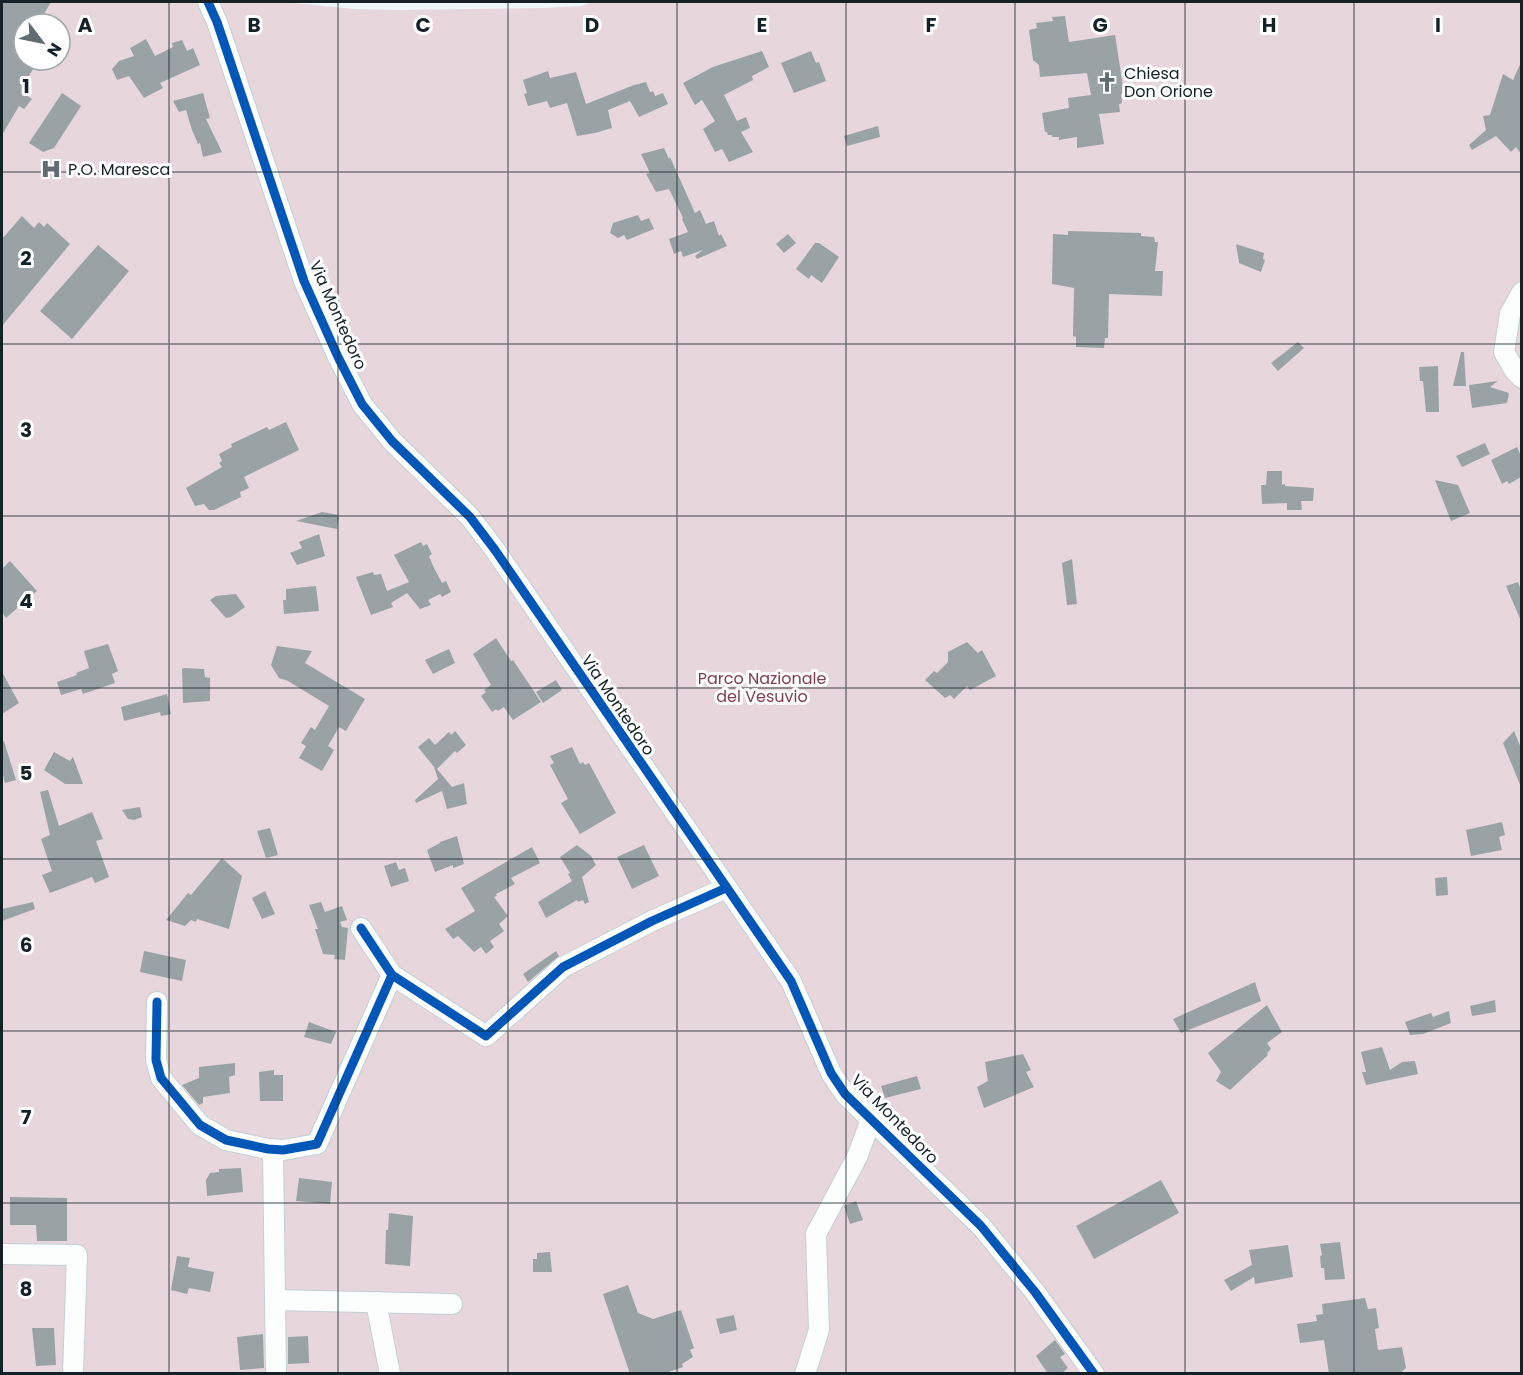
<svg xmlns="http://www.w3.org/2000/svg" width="1523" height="1375" font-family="Poppins,sans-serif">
  <rect width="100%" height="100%" fill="#eef6f9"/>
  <path fill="#e7d7dc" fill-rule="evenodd" d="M2,2H283L355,9L401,10L544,8L581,6L593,2H1521V1373L2,1374ZM24,24H60V60H24Z"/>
  <g fill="#99a3a6">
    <polygon points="2,2 51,2 38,24 24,24 24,60 38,60 29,76 26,95 32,99 24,109 19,106 2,135"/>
    <polygon points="1065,16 1069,42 1115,35 1124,93 1121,94 1122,103 1119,104 1120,112 1099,114 1104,144 1077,148 1077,137 1059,140 1059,137 1052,137 1052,135 1048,135 1047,132 1045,132 1042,113 1069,108 1068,98 1091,95 1087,73 1040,77 1039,65 1033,60 1029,30 1037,28 1036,23 1053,21 1052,17"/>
    <polygon points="146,39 155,56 173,47 172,43 182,40 187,51 193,48 200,65 160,83 163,88 144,98 129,76 117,80 112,69 119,61 134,56 130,48"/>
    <polygon points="762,51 769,67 752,76 753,80 724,95 737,121 746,117 750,128 741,132 753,152 729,162 722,149 715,152 703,129 715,121 702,100 695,105 683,83 713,67"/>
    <polygon points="811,51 816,63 819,62 826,81 794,93 781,63"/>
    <polygon points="1521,62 1521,154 1516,147 1511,152 1496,136 1472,150 1469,145 1486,130 1483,116 1490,115 1503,74 1513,80"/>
    <polygon points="548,71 550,78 576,72 586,104 634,85 646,82 650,92 653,91 655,96 663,93 668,104 639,117 630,101 608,110 612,128 595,133 577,136 567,103 550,108 547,101 528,106 524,94 527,93 523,80"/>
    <polygon points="62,93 81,106 54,148 43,152 29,143"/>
    <polygon points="203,93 210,118 206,119 222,152 203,157 200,143 198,144 192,130 186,110 179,112 173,101"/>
    <polygon points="878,126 880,137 847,146 844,136"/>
    <polygon points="664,148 669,159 670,157 695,213 700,210 706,224 714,221 719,236 721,234 727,246 697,259 695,256 703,250 683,257 681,251 674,254 669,239 688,232 682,219 683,218 669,189 656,192 646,174 650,173 641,154"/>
    <polygon points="638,215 641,221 649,218 654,229 627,240 624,235 618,238 610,233 613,223"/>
    <polygon points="22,216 34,228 39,222 44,227 47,223 70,244 2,326 2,239"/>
    <polygon points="1068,231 1141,233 1141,236 1154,237 1155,242 1158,242 1155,271 1163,271 1162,296 1109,294 1108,338 1105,338 1104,348 1076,347 1076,337 1073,336 1074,288 1052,284 1053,234 1068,235"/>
    <polygon points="788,234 796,243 784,253 776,244"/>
    <polygon points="815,243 819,243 839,257 822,283 811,275 809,279 796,269"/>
    <polygon points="1236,244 1264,253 1263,259 1265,260 1261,272 1239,263"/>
    <polygon points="98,245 129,271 72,339 40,311"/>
    <polygon points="1298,342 1304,348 1278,371 1271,363"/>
    <polygon points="1461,352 1464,352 1466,386 1453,386"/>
    <polygon points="1438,366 1439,412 1426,412 1423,381 1420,381 1419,367"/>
    <polygon points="1498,381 1490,387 1509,393 1507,403 1472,408 1469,385"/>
    <polygon points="286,422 299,450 244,477 249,488 240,492 241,497 214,510 209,510 204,504 195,506 186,488 222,467 219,463 222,461 219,454 232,447 231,444 267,427 269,430"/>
    <polygon points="1485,443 1490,454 1462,467 1456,456"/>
    <polygon points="1517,447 1521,456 1521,477 1509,484 1507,481 1502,484 1491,460"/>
    <polygon points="1267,471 1282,471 1282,485 1285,484 1285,486 1314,488 1313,501 1301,501 1302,510 1287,510 1287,503 1262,504 1261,485 1266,485"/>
    <polygon points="1435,480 1458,485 1470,513 1451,521"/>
    <polygon points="322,512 339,515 337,529 296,521"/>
    <polygon points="319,534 325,556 297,565 290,553 302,548 299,542"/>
    <polygon points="421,542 423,546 427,544 432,554 429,556 433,566 442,583 446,581 451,592 442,597 440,594 428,600 431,605 420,609 407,593 391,603 393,607 371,615 356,577 373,572 374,575 381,574 387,591 409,582 394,555"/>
    <polygon points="1072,559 1077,604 1067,605 1062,563"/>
    <polygon points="10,561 37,591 6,618 2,612 2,569"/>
    <polygon points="1518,582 1521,590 1521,621 1506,586"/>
    <polygon points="316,586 319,611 284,614 283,600 286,600 286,589"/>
    <polygon points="236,594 245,607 231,617 226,618 210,600 216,596"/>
    <polygon points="496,638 511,661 513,660 541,702 513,720 504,707 498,711 496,709 492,712 481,696 486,692 484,690 491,685 473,654"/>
    <polygon points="967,642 978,653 982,650 996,676 970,690 967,686 954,699 950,695 945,698 925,680 934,671 937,673 948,662 948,652"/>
    <polygon points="108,644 118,671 112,674 115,683 83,694 81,689 61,695 57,682 77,675 76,673 89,668 84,651"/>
    <polygon points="277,646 312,651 305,663 365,699 346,731 339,727 328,746 334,750 322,771 299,758 306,746 301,743 311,727 315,730 329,706 288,681 279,678 271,665"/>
    <polygon points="449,649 455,663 433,674 425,660"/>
    <polygon points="184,668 204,669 205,677 210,678 210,701 183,703 182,669"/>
    <polygon points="2,672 19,703 2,714"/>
    <polygon points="556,680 562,690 543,703 536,692"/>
    <polygon points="167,694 171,714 161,716 160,712 124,721 121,707"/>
    <polygon points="455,731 466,745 457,753 455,751 437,769 452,787 464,783 467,804 447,809 442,791 416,803 415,800 438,779 434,767 418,747 429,738 435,745 449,732 451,735"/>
    <polygon points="1514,731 1521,748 1521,787 1503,743"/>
    <polygon points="4,741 16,780 5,783 2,771 2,742"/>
    <polygon points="572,747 580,764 583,762 585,765 589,763 616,813 580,834 561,803 568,799 550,765 554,763 550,756"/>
    <polygon points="54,752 70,761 73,757 83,784 65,784 44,770"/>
    <polygon points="48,790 59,826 92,812 103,839 96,841 109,877 95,883 92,877 50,893 42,875 52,871 41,839 50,835 40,792"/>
    <polygon points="140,807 142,817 134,820 128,819 122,810"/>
    <polygon points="1502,822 1505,835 1499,837 1502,850 1471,856 1466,830"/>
    <polygon points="270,828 278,855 266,858 257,831"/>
    <polygon points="457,836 464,864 453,868 453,865 435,872 427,850 440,843 440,842"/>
    <polygon points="577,845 591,856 596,865 582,877 589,902 585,904 583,900 578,902 577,900 546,918 538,902 572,881 568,874 570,873 560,857"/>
    <polygon points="644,845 659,876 632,889 617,857"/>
    <polygon points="532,847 540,863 511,878 515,884 496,894 497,896 494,897 508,916 499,924 504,931 490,941 494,947 486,954 481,947 474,952 458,936 453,939 445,929 475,911 461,888"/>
    <polygon points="222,858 242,876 229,929 197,919 196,922 191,920 185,926 166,920 188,893 191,895"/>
    <polygon points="396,862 399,870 405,868 409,881 391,887 384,866"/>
    <polygon points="1447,877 1448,895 1436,896 1435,878"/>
    <polygon points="265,891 275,914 262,919 252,898"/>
    <polygon points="33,902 35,909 2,921 2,909"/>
    <polygon points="321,902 325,912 342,906 347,920 340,922 342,927 348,928 345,960 334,959 335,955 323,954 315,929 318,929 309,905"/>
    <polygon points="144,951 186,960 182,981 140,972"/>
    <polygon points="556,951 559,956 528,982 523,974"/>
    <polygon points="1255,982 1261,1001 1181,1033 1173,1019"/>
    <polygon points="1495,1000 1496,1012 1472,1016 1470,1006"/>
    <polygon points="1267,1005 1282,1032 1267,1043 1271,1049 1267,1053 1268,1055 1230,1090 1216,1081 1221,1072 1208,1053"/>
    <polygon points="1449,1011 1451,1023 1423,1034 1410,1035 1405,1022 1431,1013 1433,1017"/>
    <polygon points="309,1022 336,1032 331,1044 304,1037"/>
    <polygon points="1382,1047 1390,1070 1402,1062 1415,1061 1418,1074 1366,1085 1362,1072 1366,1072 1361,1052"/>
    <polygon points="1023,1054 1031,1070 1026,1072 1034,1087 984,1108 977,1087 988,1081 985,1062"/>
    <polygon points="235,1063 235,1075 229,1077 230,1093 203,1097 203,1103 199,1105 182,1085 199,1078 199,1067"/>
    <polygon points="274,1070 274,1075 283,1075 283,1101 260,1101 259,1072"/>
    <polygon points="917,1076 921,1089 885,1098 881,1086"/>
    <polygon points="241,1168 243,1192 207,1196 206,1180 210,1173 219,1172 219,1169"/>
    <polygon points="299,1178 332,1182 330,1204 296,1201"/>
    <polygon points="1161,1180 1179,1213 1094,1259 1076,1226"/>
    <polygon points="10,1197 67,1198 67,1241 37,1241 36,1225 10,1225"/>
    <polygon points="856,1201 863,1220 850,1224 844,1206"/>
    <polygon points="389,1213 413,1216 410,1266 385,1264 386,1230 388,1230"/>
    <polygon points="1340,1242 1345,1279 1325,1280 1324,1268 1321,1268 1320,1256 1322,1255 1320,1244"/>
    <polygon points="1288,1245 1293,1277 1255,1284 1254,1277 1231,1291 1224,1280 1252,1265 1249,1250"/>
    <polygon points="550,1252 552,1272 533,1272 533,1259 537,1259 537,1253"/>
    <polygon points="177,1256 190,1258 188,1267 214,1272 210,1292 189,1288 187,1294 171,1290"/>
    <polygon points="628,1285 638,1313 653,1319 681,1310 694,1348 690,1350 693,1357 682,1364 683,1367 663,1374 630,1374 603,1294"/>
    <polygon points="1365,1298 1368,1309 1376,1308 1379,1328 1375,1329 1378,1350 1402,1347 1406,1368 1399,1374 1329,1374 1324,1340 1300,1343 1297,1324 1317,1321 1316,1315 1323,1314 1322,1304"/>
    <polygon points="734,1315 737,1330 720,1334 716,1319"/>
    <polygon points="32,1328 54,1328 56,1365 36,1366"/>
    <polygon points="263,1334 264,1368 240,1370 237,1337"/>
    <polygon points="308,1336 309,1363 288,1364 288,1337"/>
    <polygon points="1055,1340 1065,1354 1060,1357 1068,1368 1061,1374 1048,1374 1036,1356"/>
  </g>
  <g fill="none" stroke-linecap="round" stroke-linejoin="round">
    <g stroke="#c4cfd3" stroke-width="22">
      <g id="minor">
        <polyline points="208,2 217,22 304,281 338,357 362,404 392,441 470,517 495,550 791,981 831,1073 845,1094 981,1226 1035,1292 1094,1374"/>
        <polyline points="1522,292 1510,314 1504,352 1515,371 1522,378"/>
        <polyline points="361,928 392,975 486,1036 563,967 652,921 726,888"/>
        <polyline points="157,1002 156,1060 161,1078 200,1125 226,1140 268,1149 283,1150 317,1144 392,975"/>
        <polyline points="273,1149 276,1374"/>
        <polyline points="2,1254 77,1255 73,1374"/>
        <polyline points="275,1300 452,1304"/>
        <polyline points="376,1302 390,1374"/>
        <polyline points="805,1374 819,1330 816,1234 857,1157 871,1120"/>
      </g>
    </g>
    <use href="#minor" stroke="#fcfefe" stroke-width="20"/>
    <g stroke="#fff" stroke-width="13">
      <g id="cycleway">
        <polyline points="208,2 217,22 304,281 338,357 362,404 392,441 470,517 495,550 791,981 831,1073 845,1094 981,1226 1035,1292 1094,1374"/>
        <polyline points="361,928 392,975 486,1036 563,967 652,921 726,888"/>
        <polyline points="157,1002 156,1060 161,1078 200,1125 226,1140 268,1149 283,1150 317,1144 392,975"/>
      </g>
    </g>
    <use href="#cycleway" stroke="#0057b8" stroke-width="9"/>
  </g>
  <path fill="none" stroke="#142228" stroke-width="1.5" stroke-opacity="0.55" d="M169,2V1374M338,2V1374M508,2V1374M677,2V1374M846,2V1374M1015,2V1374M1185,2V1374M1354,2V1374M2,172H1522M2,344H1522M2,516H1522M2,688H1522M2,859H1522M2,1031H1522M2,1203H1522"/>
  <defs>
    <g id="church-bare" transform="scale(1.62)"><path d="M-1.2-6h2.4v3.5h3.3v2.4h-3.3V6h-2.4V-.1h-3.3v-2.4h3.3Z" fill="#606c71" stroke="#fff" stroke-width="2.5" paint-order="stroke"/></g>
    <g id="hospital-bare" transform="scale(1.62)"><path d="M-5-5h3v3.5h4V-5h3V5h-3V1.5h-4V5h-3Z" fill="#606c71" stroke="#fff" stroke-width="2.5" paint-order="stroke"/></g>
  </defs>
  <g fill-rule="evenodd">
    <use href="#church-bare" x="1107" y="82"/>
    <use href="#hospital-bare" x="51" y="169"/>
  </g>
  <g text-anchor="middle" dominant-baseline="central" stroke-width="6" stroke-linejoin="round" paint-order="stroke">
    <g font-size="16" fill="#142228" stroke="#fff" text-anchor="start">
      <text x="1124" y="73">Chiesa<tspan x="1124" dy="18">Don Orione</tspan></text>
      <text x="68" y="169">P.O. Maresca</text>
    </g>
    <g font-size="16" fill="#142228" stroke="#fff">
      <text transform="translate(338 315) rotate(66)">Via Montedoro</text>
      <text transform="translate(618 705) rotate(56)">Via Montedoro</text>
      <text transform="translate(895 1119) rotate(46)">Via Montedoro</text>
    </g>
    <g font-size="16" fill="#7f3d51" stroke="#fff">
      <text x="762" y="678">Parco Nazionale<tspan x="762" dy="18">del Vesuvio</tspan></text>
    </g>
  </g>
  <g font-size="20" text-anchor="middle" font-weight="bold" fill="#142228" stroke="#fff" stroke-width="6" stroke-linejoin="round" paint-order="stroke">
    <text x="85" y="32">A</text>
    <text x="254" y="32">B</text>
    <text x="423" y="32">C</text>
    <text x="592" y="32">D</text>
    <text x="762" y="32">E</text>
    <text x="931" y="32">F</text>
    <text x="1100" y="32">G</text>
    <text x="1269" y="32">H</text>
    <text x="1438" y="32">I</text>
    <text x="26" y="93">1</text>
    <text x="26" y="265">2</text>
    <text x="26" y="437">3</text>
    <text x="26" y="608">4</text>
    <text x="26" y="780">5</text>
    <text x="26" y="952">6</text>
    <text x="26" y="1124">7</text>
    <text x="26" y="1296">8</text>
  </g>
  <rect width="1523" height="1375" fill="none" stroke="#142228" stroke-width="6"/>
  <g transform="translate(42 42) rotate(122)"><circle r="28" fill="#ffffff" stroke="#a1a7a9" stroke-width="1.5"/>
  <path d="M0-4.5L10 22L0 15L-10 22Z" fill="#606c71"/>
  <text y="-9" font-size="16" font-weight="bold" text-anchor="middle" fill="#142228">N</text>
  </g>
</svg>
